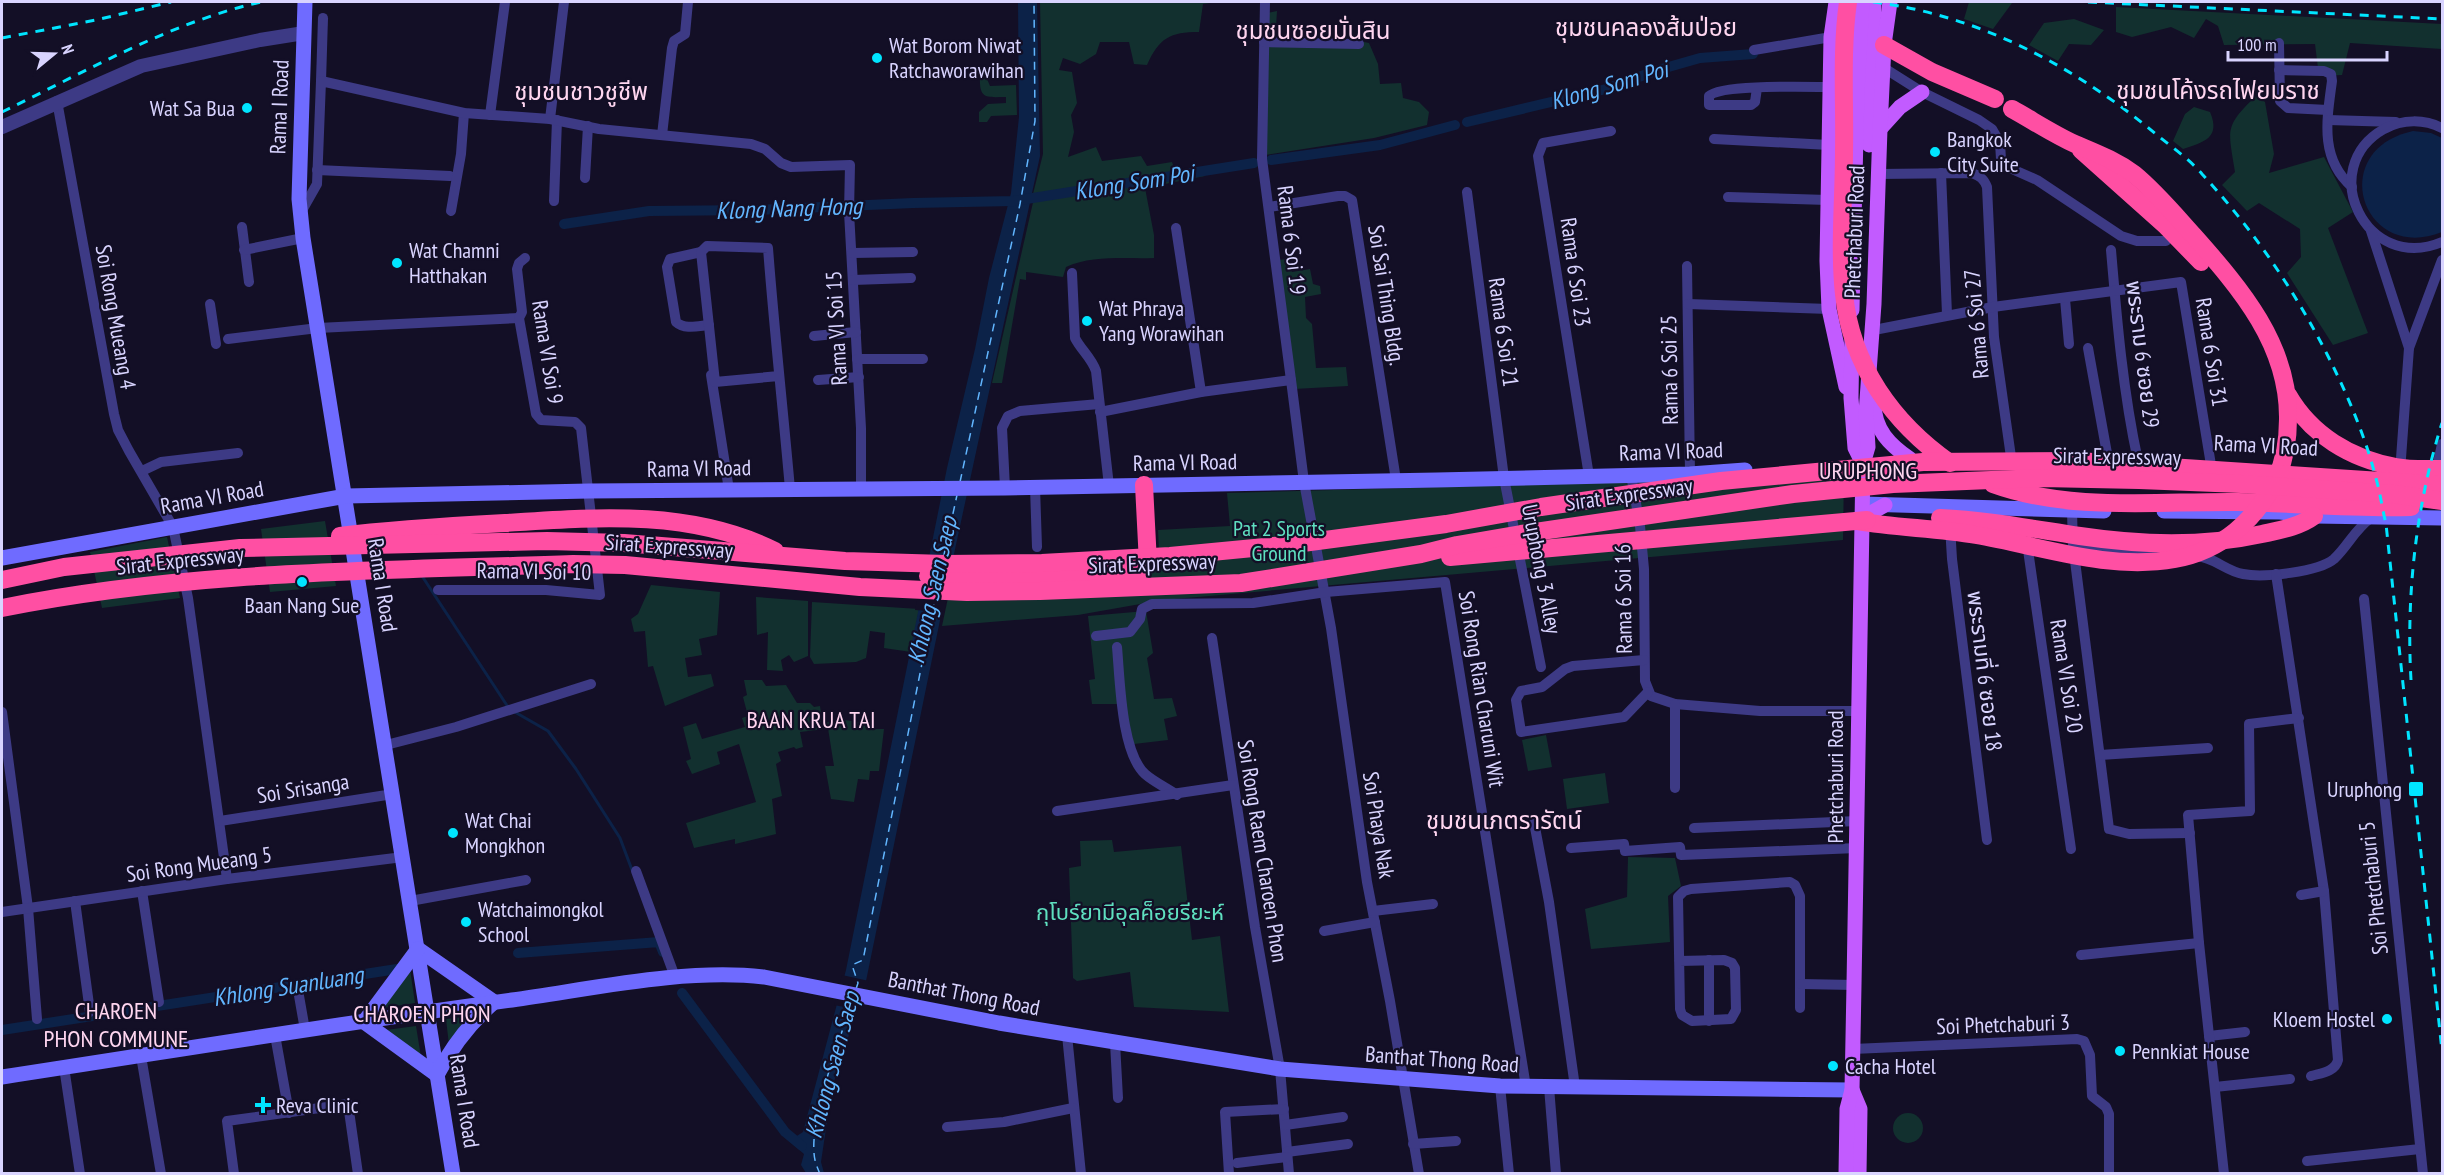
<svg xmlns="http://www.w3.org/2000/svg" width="2444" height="1175" font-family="'PT Sans Narrow','Noto Sans Thai',sans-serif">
  <rect width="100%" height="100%" fill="#130f26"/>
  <g fill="#12302f">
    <path d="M1040,2H1218L1203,4L1199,32C1170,32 1159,38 1147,65L1134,64L1129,42H1100L1096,54L1080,64L1063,58L1059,70L1072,72L1077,103L1071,115L1074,132L1068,157L1096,147L1102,161L1141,156L1147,166L1172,162L1175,171L1033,194L1043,154Z"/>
    <polygon points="1969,2 2012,3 1993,29 1964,19"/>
    <polygon points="2116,7 2442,24 2442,49 2350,43 2342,75 2319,76 2315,44 2224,45 2218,26 2206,19 2194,38 2171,27 2132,37 2116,32"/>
    <polygon points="1277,11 1275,42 1349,39 1369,43 1378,64 1380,84 1401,83 1403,98 1419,102 1429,112 1427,125 1374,138 1265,155 1268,13"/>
    <polygon points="2074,19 2104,30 2091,45 2069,44 2058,61 2029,45 2044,23"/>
    <path d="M980,78L987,79L990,86L1016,85L1017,115L991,116L987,122H979V112L988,104L1006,103V97C988,97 979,100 980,78Z"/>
    <path d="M2257,95L2265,102L2274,154L2269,173L2324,157L2353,212L2328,228L2368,333L2333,345L2287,273L2301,257L2300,229L2259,203L2247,211L2222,185L2235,172C2228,128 2224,127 2257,95Z"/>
    <path d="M2194,107L2210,112C2221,138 2204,142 2183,149L2173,141L2185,114Z"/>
    <path d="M1205,172V176L1145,188L1154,235V258C1125,259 1092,255 1066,267L1063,277L1026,272V280L1020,279L1002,383H992L1034,198Z"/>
    <polygon points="1288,259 1292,272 1310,269 1313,284 1320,286 1321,294 1305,297 1306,318 1312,324 1316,368 1346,367 1348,386 1294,389 1278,260"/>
    <polygon points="1844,472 1843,540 1163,600 1078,615 942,626 957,556 1159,551 1158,530 1230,526 1227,493 1629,482"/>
    <polygon points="325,521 336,586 270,592 261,529"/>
    <polygon points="167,537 180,598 102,608 90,552"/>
    <polygon points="651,585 720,592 717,635 699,639 702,655 685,658 688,677 711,674 714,686 665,706 653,666 648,667 645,631 634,632 631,619 638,614"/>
    <polygon points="756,597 808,601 808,656 794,662 789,655 781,660 783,671 767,670 768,632 757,635"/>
    <polygon points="812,602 919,609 911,652 884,648 885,633 870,631 866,658 856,662 814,664 810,657"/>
    <polygon points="1146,611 1153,653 1147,658 1154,699 1172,698 1177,716 1164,719 1168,740 1134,744 1118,704 1092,704 1089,680 1095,679 1088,616"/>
    <polygon points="744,680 762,680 766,686 786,685 797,703 810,703 814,707 820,706 822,721 817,723 817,730 800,732 803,747 796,749 794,747 778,752 781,761 776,764 782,796 772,799 776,834 735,844 735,839 694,848 686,823 756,802 739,744 717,752 720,764 692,774 686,761 691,759 683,727 696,723 702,739 745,727 742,718 748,716 743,697 747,695"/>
    <polygon points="845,720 864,723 866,729 884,729 879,771 870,771 869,780 858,779 854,802 831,799 825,766 834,766 827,722"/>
    <polygon points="1546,735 1552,767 1528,771 1522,740"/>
    <polygon points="1605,773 1609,803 1567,809 1563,779"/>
    <polygon points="1112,840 1114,852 1181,846 1192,940 1220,936 1229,1012 1134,1007 1130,972 1077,981 1073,978 1069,868 1081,866 1080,841"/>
    <polygon points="1628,857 1675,858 1681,886 1668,896 1670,942 1591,949 1585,909 1627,897"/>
    <polygon points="410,969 415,1003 383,1008"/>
    <polygon points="472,1016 449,1045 446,1019"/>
    <polygon points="416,1026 421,1057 386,1030"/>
    <circle cx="1908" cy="1128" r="15"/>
  </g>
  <g fill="#0c2248">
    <polygon points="1018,2 1037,2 1040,156 946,591 866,981 832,1088 821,1162 824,1173 806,1173 801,1165 804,1154 789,1141 803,1132 846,970 947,468 975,349 989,278 1011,193 1019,117"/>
    <path d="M2413,131L2431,133L2442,138V232C2362,264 2325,150 2413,131Z"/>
  </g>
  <g fill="#130f26">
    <polygon points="926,557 956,558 944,612 915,610"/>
    <polygon points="842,975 869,981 859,1010 834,1005"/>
  </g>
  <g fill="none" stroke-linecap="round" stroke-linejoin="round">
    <g stroke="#0c2248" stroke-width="3">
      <polyline points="422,576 508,707"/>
      <polyline points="513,711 548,731 576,769 620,838 632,870"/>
    </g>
    <g stroke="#0c2248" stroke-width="10">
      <polyline points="1467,122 1606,89 1658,70 1700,58 1753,54"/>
      <polyline points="1271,160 1380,145 1455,125"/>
      <polyline points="564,224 649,211 757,210 913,203 1014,201 1254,163"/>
      <polyline points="518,953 659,942 663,952"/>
      <polyline points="682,993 785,1132 802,1146"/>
      <polyline points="2,1030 397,969"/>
    </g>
    <g stroke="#62b6ff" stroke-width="1.5" stroke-dasharray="8 6" stroke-linecap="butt">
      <polyline points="960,482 1020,204 1035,121 1034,2"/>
      <polyline points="944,555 957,495"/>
      <polyline points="856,989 858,983 852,965 863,960 935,598"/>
      <path d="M820,1174C818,1169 816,1165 815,1160C807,1124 840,1039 852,1002"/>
    </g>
    <g stroke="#3d3a85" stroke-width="10">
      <polyline points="1265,2 1262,159 1291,380 1304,482 1331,628 1367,882 1390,1001 1419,1174"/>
      <polyline points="1264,42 1359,44"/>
      <polyline points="2279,43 2280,101 2288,108 2328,110"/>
      <polyline points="1754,50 1831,37"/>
      <polyline points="1884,68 1922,92 1979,120 1992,129 2000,143 2001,159 2012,169 2037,180 2121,236 2137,241 2166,241"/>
      <path d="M2279,70L2324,71L2331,74L2332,81C2327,119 2319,158 2352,187"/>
      <polyline points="321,81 323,18"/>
      <path d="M1757,88L1755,102L1751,105H1709V96C1721,84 1809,87 1830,87"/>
      <polyline points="57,101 114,414 118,430 129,451 173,527 188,598 227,879"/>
      <polyline points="490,115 505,2"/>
      <polyline points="550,119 564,2"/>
      <polyline points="2328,120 2396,122"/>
      <path d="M2442,128C2424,119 2403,119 2384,129C2315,168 2366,274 2442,242"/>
      <polyline points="662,135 672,48 674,41 685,34 688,2"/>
      <polyline points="1714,139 1829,145"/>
      <polyline points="317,170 450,176"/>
      <polyline points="1941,173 1947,314"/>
      <path d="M1878,174L1972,173C1980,176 1984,179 1987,187L1994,337L2011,457"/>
      <polyline points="585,178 588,126"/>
      <polyline points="1467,192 1504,478 1541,667"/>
      <polyline points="1728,197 1828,200"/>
      <polyline points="554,201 557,120"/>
      <polyline points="1269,207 1338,196 1345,196 1352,200 1396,480"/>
      <polyline points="451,211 461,154 464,113"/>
      <polyline points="300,214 317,184 321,81 464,113 550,119 599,129 751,144 765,149 781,163 791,167 850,165 849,212 861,428 861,489"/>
      <polyline points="242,227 249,282"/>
      <polyline points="1176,228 1201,392"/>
      <polyline points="2371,231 2409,348"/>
      <polyline points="244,250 303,238"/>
      <path d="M2111,250C2117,321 2123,392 2138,461"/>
      <path d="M701,252L670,259L667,267L676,322C685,330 698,326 709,325"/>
      <polyline points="852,253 913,252"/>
      <polyline points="1687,266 1690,474"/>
      <path d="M1072,273L1075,338C1081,350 1091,357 1096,371L1109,486"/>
      <polyline points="853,280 911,278"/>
      <polyline points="2065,299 2069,344"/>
      <polyline points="210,304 216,344"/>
      <polyline points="1688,304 1829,309"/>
      <polyline points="1874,330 1993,307 2181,282 2211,465"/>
      <polyline points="814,336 856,332"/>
      <polyline points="228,339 318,328 519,318"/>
      <polyline points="2088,348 2108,459"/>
      <polyline points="857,359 923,359"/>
      <polyline points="711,375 729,490"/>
      <path d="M779,376L715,382L701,252L707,246L768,248C774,328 783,409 790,489"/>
      <polyline points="818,380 859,377"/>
      <polyline points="1100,412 1201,392 1291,380"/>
      <polyline points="142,471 161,462 238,453"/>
      <polyline points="2400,472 2409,348 2442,260"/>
      <polyline points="2436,472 2442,444"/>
      <polyline points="1631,475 1640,526 1644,569 1645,681 1651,696 1675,704 1760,711 1858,711"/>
      <polyline points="1589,476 1538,156 1543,143 1611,131"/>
      <polyline points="1035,487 1037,547"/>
      <polyline points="1005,488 1002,428 1008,416 1020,411 1099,404"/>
      <polyline points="2072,511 2073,548 2163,554"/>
      <polyline points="1950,526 1952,559 1987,840"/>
      <polyline points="2027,543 2071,849"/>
      <polyline points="2074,553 2109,829 2129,834 2190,833"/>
      <path d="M2196,556C2214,557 2226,571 2243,574C2263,578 2319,572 2334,559C2348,546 2355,529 2371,518"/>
      <path d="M2276,574L2324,891L2338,1060C2335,1072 2321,1073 2311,1076"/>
      <polyline points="438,590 546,590 600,595 581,428 575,422 541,420 536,414 519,318 522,312 517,269 519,263 525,258"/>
      <polyline points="2364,599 2423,1174"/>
      <polyline points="1096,636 1130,632 1140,619 1142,609 1152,604 1253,603 1326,592 1445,582 1526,1087"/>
      <polyline points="1212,638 1255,927 1280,1069 1289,1174"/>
      <path d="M1117,647C1120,679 1121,752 1145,774C1154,782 1167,788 1177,795"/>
      <polyline points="1644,660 1573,666 1565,669 1542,687 1521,691 1516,700 1521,732 1624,717 1648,692"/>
      <polyline points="1675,704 1675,788"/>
      <polyline points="2,712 28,908 37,1019"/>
      <polyline points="386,745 456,727 591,684"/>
      <polyline points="2100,755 2208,748"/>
      <polyline points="1057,811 1233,785"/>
      <polyline points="220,821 393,794"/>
      <polyline points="1534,822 1549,902 1575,1087"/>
      <polyline points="1694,828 1857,821"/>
      <polyline points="1571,848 1624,844 1625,851 1680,847 1681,855 1857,848"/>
      <polyline points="636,871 675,977"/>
      <polyline points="142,891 159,1002"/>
      <polyline points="2301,895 2324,891"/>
      <polyline points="75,901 90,1012"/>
      <polyline points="410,901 526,880"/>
      <polyline points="1373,911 1433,904"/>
      <polyline points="2,912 227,879 403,857"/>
      <polyline points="1324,931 1375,922"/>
      <polyline points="2081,955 2199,943"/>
      <polyline points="1709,960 1709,1021"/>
      <polyline points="1679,961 1724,960 1732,963 1735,968 1736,1010 1731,1019 1692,1021 1682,1015 1680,1009 1678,897 1684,891 1691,889 1790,882 1795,885 1800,896 1800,1008"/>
      <polyline points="1801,984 1854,985"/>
      <polyline points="298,990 305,1030"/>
      <polyline points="275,1035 289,1113"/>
      <polyline points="1067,1035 1081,1174"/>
      <polyline points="2209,1036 2245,1032"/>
      <polyline points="1115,1043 1118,1098"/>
      <polyline points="1853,1049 2077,1039 2084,1041 2090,1055 2092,1096 2106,1107 2109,1114 2109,1174"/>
      <polyline points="141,1056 161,1174"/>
      <polyline points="64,1067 80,1174"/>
      <polyline points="1500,1086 1509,1174"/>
      <polyline points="1549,1087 1556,1174"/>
      <polyline points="2215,1087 2290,1079"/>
      <polyline points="1285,1125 1343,1117"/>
      <polyline points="947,1127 1004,1122 1073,1108"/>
      <polyline points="1413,1144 1456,1141"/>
      <polyline points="1287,1152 1348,1144"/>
      <polyline points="2307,1161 2420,1149"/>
      <polyline points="1237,1163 1287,1157"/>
      <polyline points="234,1174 227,1121 348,1104 358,1174"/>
      <polyline points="1229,1174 1225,1112 1284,1109"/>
      <polyline points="2224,1174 2199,943 2188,815 2250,811 2249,724 2299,718"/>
    </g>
    <polyline stroke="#3d3a85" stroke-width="14" points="2,127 141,66 260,40 304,33"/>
    <g stroke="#6f6bff" stroke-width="15">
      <polyline points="305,2 299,199 303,238 453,1174"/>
      <polyline points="1863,504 2104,511"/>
      <polyline points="2164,511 2280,512 2314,516 2442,518"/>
      <polyline points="2,558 346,496 589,491 1005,488 1437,480 1690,474 1745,470"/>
      <polyline points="418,949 494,1002"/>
      <polyline points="364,1022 437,1075"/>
      <polyline points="364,1022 418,949"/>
      <path d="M437,1075C452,1046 470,1023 494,1002"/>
      <path d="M2,1077C172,1051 342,1023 512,1000C592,989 684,968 764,977L999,1023L1280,1069L1500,1086L1852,1090"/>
    </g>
    <g stroke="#c25bff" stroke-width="15">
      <polyline points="1836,2 1831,37 1827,261 1829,309 1846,387"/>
      <polyline points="1880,129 1900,107 1922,92"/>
      <polyline points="1869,145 1874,2"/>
      <polyline points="1852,310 1857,91 1862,2"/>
      <polyline points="1852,337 1851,398 1855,448 1863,464"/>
      <path d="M1874,403C1874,430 1890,445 1910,459"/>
      <polyline points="1862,518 1885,505"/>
      <polyline points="1852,1090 1860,1109 1859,1174"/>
      <polyline points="1846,1174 1847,1109 1852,1090 1854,985 1863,464 1868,447 1866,413 1874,304 1880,129 1884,45 1890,2"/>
    </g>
    <g stroke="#ff4fa3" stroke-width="18">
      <path d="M1848,2C1841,51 1845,103 1844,152C1844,199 1839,248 1844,294C1851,365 1893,423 1950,463"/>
      <polyline points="1884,45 1932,72 1995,99"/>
      <polyline points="2081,150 2165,225 2201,262"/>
      <path d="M2288,395C2311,435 2351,459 2396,467C2411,470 2427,469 2442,469"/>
      <path d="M1993,484C2070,512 2157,501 2238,502C2295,503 2353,509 2411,507"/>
      <path d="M1940,518C1987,520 2033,529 2080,536C2140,545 2203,547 2262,534C2280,530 2299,527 2314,516"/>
      <path d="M1857,521C1896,528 1937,528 1976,535C2041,546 2108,571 2175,559C2221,551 2256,520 2276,479C2285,460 2288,440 2288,419C2289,345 2241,289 2194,236C2175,215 2156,192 2134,174C2115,160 2096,153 2075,144C2053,134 2032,120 2012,109"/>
      <path d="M340,536C395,529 450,526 505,523C596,517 691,509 775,551"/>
      <polyline points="1450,557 1867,520"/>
      <polyline points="928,576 1047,577 1141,572 1148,563 1144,485"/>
      <polyline points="2,580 64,567 240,548 547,541 624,543 845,561 945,564 1042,563 1170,556 1295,544 1446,524 1541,507 1721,481 1923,462 2078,461 2442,485"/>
      <path d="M2,608C189,570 382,571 573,564L625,565L860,587L967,592L1040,591L1241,583L1421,554L1457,545L1521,534L1793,494L1893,484L2042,478L2139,480L2241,484L2393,494L2442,501"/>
    </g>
    <g stroke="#00e5ff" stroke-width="3" stroke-dasharray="9 8" stroke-linecap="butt">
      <path d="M1873,2C1979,15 2076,67 2157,135C2172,147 2189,159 2202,174C2261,238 2310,313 2346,394C2357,419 2368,447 2375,475C2380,491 2382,508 2386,524L2442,1051"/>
      <polyline points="2088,2 2442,19"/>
      <polyline points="2,38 96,20 171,2"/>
      <path d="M2,112C85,72 171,22 261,2"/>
      <path d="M2411,680C2406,595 2416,505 2442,423"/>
    </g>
  </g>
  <g fill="#00e5ff" stroke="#130f26" stroke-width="2">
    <circle cx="877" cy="58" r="6"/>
    <circle cx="247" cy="108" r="6"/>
    <circle cx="1935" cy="152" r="6"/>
    <circle cx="397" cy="263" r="6"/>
    <circle cx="1087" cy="321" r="6"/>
    <circle cx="302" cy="582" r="6"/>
    <rect x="2408" y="781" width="16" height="16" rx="3"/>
    <circle cx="453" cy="833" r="6"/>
    <circle cx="466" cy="922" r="6"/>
    <circle cx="2387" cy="1019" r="6"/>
    <circle cx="2120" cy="1051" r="6"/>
    <circle cx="1833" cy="1066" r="6"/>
    <path d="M260 1096h6v6h6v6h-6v6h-6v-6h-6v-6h6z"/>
  </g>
  <g text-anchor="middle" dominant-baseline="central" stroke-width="4.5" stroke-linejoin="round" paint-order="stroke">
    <g font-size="22" fill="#d9d4ff" stroke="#130f26" text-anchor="start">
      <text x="889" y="45">Wat Borom Niwat<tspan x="889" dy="25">Ratchaworawihan</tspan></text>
      <text x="235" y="108" text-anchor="end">Wat Sa Bua</text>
      <text x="1947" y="139">Bangkok<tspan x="1947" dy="25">City Suite</tspan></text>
      <text x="409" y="250">Wat Chamni<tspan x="409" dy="25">Hatthakan</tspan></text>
      <text x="1099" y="308">Wat Phraya<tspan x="1099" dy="25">Yang Worawihan</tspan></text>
      <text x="302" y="605" text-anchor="middle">Baan Nang Sue</text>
      <text x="2402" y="789" text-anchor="end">Uruphong</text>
      <text x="465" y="820">Wat Chai<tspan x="465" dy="25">Mongkhon</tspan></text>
      <text x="478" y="909">Watchaimongkol<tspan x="478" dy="25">School</tspan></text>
      <text x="2375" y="1019" text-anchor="end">Kloem Hostel</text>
      <text x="2132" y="1051">Pennkiat House</text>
      <text x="1845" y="1066">Cacha Hotel</text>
      <text x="276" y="1105">Reva Clinic</text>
    </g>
    <g font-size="22" fill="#d9d4ff" stroke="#130f26">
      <text transform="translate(279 107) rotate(-88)">Rama I Road</text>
      <text transform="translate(1854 232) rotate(-88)">Phetchaburi Road</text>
      <text transform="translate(1292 240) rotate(83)">Rama 6 Soi 19</text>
      <text transform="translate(1576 272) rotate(82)">Rama 6 Soi 23</text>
      <text transform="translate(1387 295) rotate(81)">Soi Sai Thing Bldg.</text>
      <text transform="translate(116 317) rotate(80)">Soi Rong Mueang 4</text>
      <text transform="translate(1976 324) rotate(-95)">Rama 6 Soi 27</text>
      <text transform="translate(836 328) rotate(-93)">Rama VI Soi 15</text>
      <text transform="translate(1504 332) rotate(82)">Rama 6 Soi 21</text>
      <text transform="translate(548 352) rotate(81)">Rama VI Soi 9</text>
      <text transform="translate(2212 352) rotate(81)">Rama 6 Soi 31</text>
      <text transform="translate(2143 354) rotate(83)">พระราม 6 ซอย 29</text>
      <text transform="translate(1669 370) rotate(-91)">Rama 6 Soi 25</text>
      <text transform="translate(2266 445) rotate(3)">Rama VI Road</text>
      <text transform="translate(1671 451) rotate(-2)">Rama VI Road</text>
      <text transform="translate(2117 456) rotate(1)">Sirat Expressway</text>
      <text transform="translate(1185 462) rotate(-1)">Rama VI Road</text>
      <text transform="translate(699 468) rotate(-1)">Rama VI Road</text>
      <text transform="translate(1629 494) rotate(-8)">Sirat Expressway</text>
      <text transform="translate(212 497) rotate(-10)">Rama VI Road</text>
      <text transform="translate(669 546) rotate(4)">Sirat Expressway</text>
      <text transform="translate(180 560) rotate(-6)">Sirat Expressway</text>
      <text transform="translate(1152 563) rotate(-2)">Sirat Expressway</text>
      <text transform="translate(1542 569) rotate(79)">Uruphong 3 Alley</text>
      <text transform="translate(534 571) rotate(1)">Rama VI Soi 10</text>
      <text transform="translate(383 585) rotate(81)">Rama I Road</text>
      <text transform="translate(1623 599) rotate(-91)">Rama 6 Soi 16</text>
      <text transform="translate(1985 671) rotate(83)">พระรามที่ 6 ซอย 18</text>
      <text transform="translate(2067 676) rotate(81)">Rama VI Soi 20</text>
      <text transform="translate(1482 689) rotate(81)">Soi Rong Rian Charuni Wit</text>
      <text transform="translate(1835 777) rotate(-90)">Phetchaburi Road</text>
      <text transform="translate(303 788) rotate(-9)">Soi Srisanga</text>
      <text transform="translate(1379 825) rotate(81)">Soi Phaya Nak</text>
      <text transform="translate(1263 851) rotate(81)">Soi Rong Raem Charoen Phon</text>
      <text transform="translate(199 864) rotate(-8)">Soi Rong Mueang 5</text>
      <text transform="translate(2373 888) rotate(-96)">Soi Phetchaburi 5</text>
      <text transform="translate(964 993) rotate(11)">Banthat Thong Road</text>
      <text transform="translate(2003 1024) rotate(-2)">Soi Phetchaburi 3</text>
      <text transform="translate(1442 1059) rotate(4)">Banthat Thong Road</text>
      <text transform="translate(465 1101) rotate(81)">Rama I Road</text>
    </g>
    <g font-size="22" fill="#5fe0c0" stroke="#130f26">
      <text x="1279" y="528">Pat 2 Sports<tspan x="1279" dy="25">Ground</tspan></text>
      <text x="1130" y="912">กุโบร์ยามีอุลค็อยรียะห์</text>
    </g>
    <g font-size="24" fill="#ffd6f0" stroke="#130f26">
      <text x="1646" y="27">ชุมชนคลองส้มป่อย</text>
      <text x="1313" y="30">ชุมชนซอยมั่นสิน</text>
      <text x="2218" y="90">ชุมชนโค้งรถไฟยมราช</text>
      <text x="581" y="91">ชุมชนชาวชูชีพ</text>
      <text x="1868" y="470">URUPHONG</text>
      <text x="811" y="719">BAAN KRUA TAI</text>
      <text x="1504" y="820">ชุมชนเภตรารัตน์</text>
      <text x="116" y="1010">CHAROEN<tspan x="116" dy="28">PHON COMMUNE</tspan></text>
      <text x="422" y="1013">CHAROEN PHON</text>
    </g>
    <g font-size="24" font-style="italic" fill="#62b6ff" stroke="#130f26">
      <text transform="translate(1609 85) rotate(-16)">Klong Som Poi</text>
      <text transform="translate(1134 182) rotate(-9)">Klong Som Poi</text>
      <text transform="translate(789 208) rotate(-2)">Klong Nang Hong</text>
      <text transform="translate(932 590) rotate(-77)">Khlong Saen Saep</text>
      <text transform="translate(288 986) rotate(-9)">Khlong Suanluang</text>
      <text transform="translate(832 1065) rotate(-75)">Khlong Saen Saep</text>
    </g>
  </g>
  <rect width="2444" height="1175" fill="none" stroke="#d9d4ff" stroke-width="6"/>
  <g transform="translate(54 54) rotate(71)" stroke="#130f26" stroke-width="4.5" paint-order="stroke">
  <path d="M0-4.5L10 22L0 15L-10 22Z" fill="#d9d4ff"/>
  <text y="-9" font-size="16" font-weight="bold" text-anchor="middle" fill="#d9d4ff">N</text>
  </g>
  <path d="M2228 51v9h159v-9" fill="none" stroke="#d9d4ff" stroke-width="3"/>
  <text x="2237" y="51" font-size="18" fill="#d9d4ff" stroke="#130f26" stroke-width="4.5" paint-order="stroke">100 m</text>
</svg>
